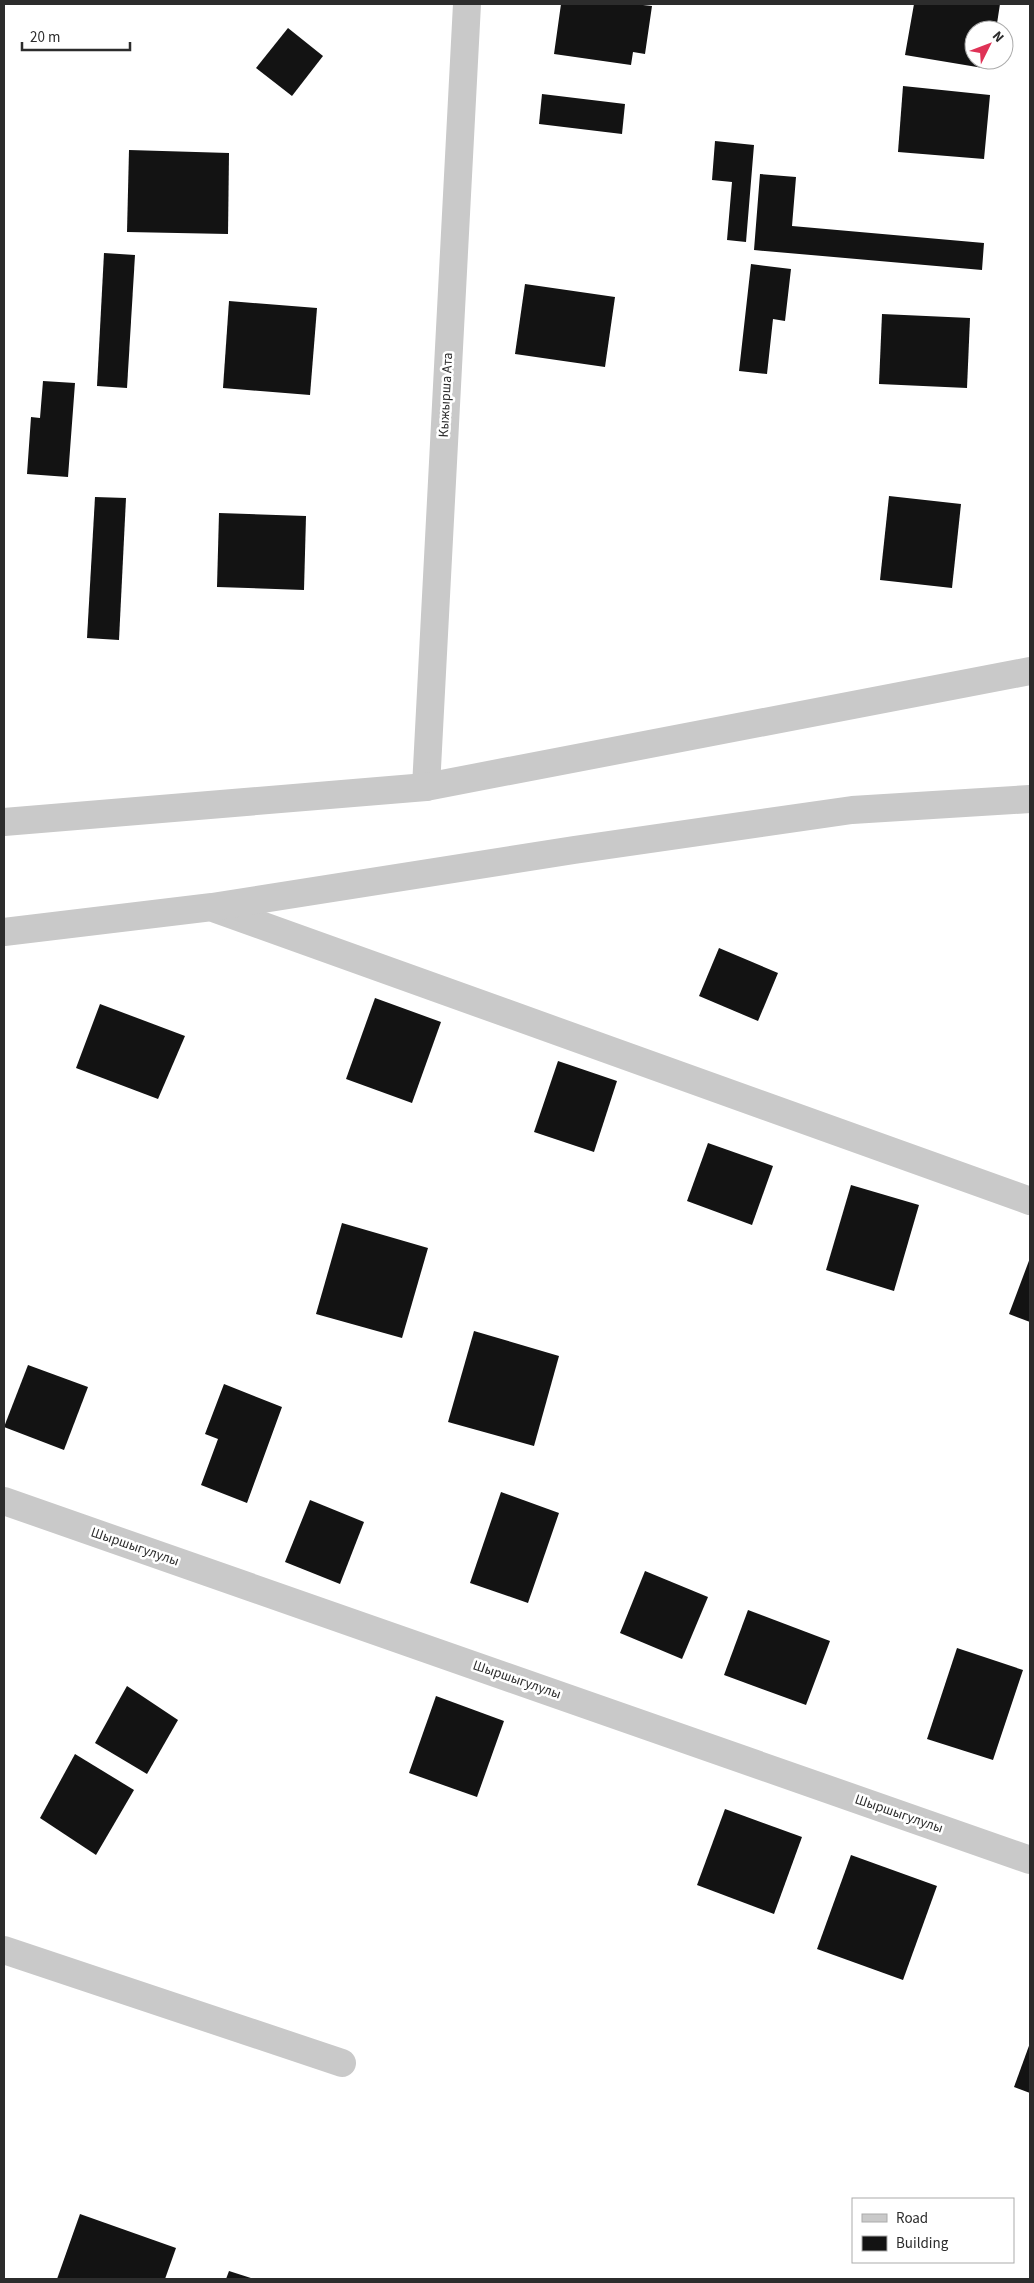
<svg xmlns="http://www.w3.org/2000/svg" width="1034" height="2283" font-family="'Source Sans 3',sans-serif">
  <rect width="100%" height="100%" fill="#fff"/>
  <g fill="#131313">
    <polygon points="561,4 634,4 652,6 645,54 633,52 631,65 554,54"/>
    <polygon points="914,4 1000,4 996,30 974,30 974,60 990,60 989,69 905,55"/>
    <polygon points="288,28 323,56 292,96 256,68"/>
    <polygon points="903,86 990,95 984,159 898,152"/>
    <polygon points="542,94 625,104 622,134 539,124"/>
    <polygon points="715,141 754,145 746,242 727,240 732,182 712,180"/>
    <polygon points="129,150 229,153 228,234 127,232"/>
    <polygon points="760,174 796,177 792,226 984,243 982,270 754,250"/>
    <polygon points="104,253 135,255 127,388 97,386"/>
    <polygon points="751,264 791,269 785,321 773,319 767,374 739,371"/>
    <polygon points="525,284 615,297 605,367 515,354"/>
    <polygon points="229,301 317,308 310,395 223,388"/>
    <polygon points="882,314 970,318 967,388 879,384"/>
    <polygon points="43,381 75,383 68,477 27,474 31,417 40,418"/>
    <polygon points="889,496 961,504 952,588 880,580"/>
    <polygon points="95,497 126,498 119,640 87,638"/>
    <polygon points="219,513 306,516 304,590 217,587"/>
    <polygon points="719,948 778,973 758,1021 699,996"/>
    <polygon points="375,998 441,1022 412,1103 346,1079"/>
    <polygon points="100,1004 185,1036 158,1099 76,1068"/>
    <polygon points="558,1061 617,1081 594,1152 534,1132"/>
    <polygon points="708,1143 773,1166 752,1225 687,1201"/>
    <polygon points="851,1185 919,1205 894,1291 826,1270"/>
    <polygon points="342,1223 428,1248 402,1338 316,1314"/>
    <polygon points="1030,1258 1030,1322 1009,1314"/>
    <polygon points="474,1331 559,1356 534,1446 448,1422"/>
    <polygon points="28,1365 88,1387 64,1450 4,1427"/>
    <polygon points="224,1384 282,1407 247,1503 201,1485 218,1439 205,1434"/>
    <polygon points="501,1492 559,1513 528,1603 470,1583"/>
    <polygon points="310,1500 364,1522 340,1584 285,1562"/>
    <polygon points="645,1571 708,1597 682,1659 620,1633"/>
    <polygon points="748,1610 830,1641 806,1705 724,1675"/>
    <polygon points="957,1648 1023,1670 993,1760 927,1739"/>
    <polygon points="127,1686 178,1720 147,1774 95,1743"/>
    <polygon points="436,1696 504,1721 477,1797 409,1773"/>
    <polygon points="75,1754 134,1790 96,1855 40,1818"/>
    <polygon points="725,1809 802,1837 774,1914 697,1885"/>
    <polygon points="851,1855 937,1886 903,1980 817,1949"/>
    <polygon points="1030,2043 1030,2093 1014,2087"/>
    <polygon points="80,2214 176,2248 165,2279 57,2279"/>
    <polygon points="229,2271 254,2279 226,2279"/>
  </g>
  <g fill="none" stroke-linecap="round" stroke-linejoin="round">
    <g stroke="#c9c9c9" stroke-width="28">
      <polyline points="426,787 467,4"/>
      <polyline points="4,822 426,787 1030,671"/>
      <polyline points="216,909 1030,1201"/>
      <polyline points="4,932 212,907 574,850 852,810 1030,799"/>
      <polyline points="4,1501 1030,1860"/>
      <polyline points="4,1950 342,2063"/>
    </g>
  </g>
  <g text-anchor="middle" dominant-baseline="central" stroke-width="5" stroke-linejoin="round" paint-order="stroke">
    <g font-size="14" fill="#2c2c2c" stroke="#fff">
      <text transform="translate(446 395) rotate(-87)">Кыжырша Ата</text>
      <text transform="translate(135 1547) rotate(19)">Шыршыгулулы</text>
      <text transform="translate(517 1680) rotate(19)">Шыршыгулулы</text>
      <text transform="translate(899 1814) rotate(19)">Шыршыгулулы</text>
    </g>
  </g>
  <rect width="1034" height="2283" fill="none" stroke="#2c2c2c" stroke-width="10"/>
  <rect x="852" y="2198" width="162" height="65" fill="#ffffff" stroke="#ababab"/>
  <rect x="862" y="2214" width="25" height="8" fill="#c9c9c9" stroke="#ababab"/>
  <text x="896" y="2223" font-size="15" fill="#2c2c2c">Road</text>
  <rect x="862" y="2236" width="25" height="15" fill="#131313" stroke="#ababab"/>
  <text x="896" y="2248" font-size="15" fill="#2c2c2c">Building</text>
  <g transform="translate(989 45) rotate(48)"><circle r="24" fill="#ffffff" stroke="#ababab"/>
  <path d="M0-4L9 19L0 12L-9 19Z" fill="#df3256"/>
  <text y="-8" font-size="14" font-weight="bold" text-anchor="middle" fill="#2c2c2c">N</text>
  </g>
  <path d="M22 42v8h108v-8" fill="none" stroke="#2c2c2c" stroke-width="2.5"/>
  <text x="30" y="42" font-size="15" fill="#2c2c2c" stroke="#ffffff" stroke-width="4" paint-order="stroke">20 m</text>
</svg>
